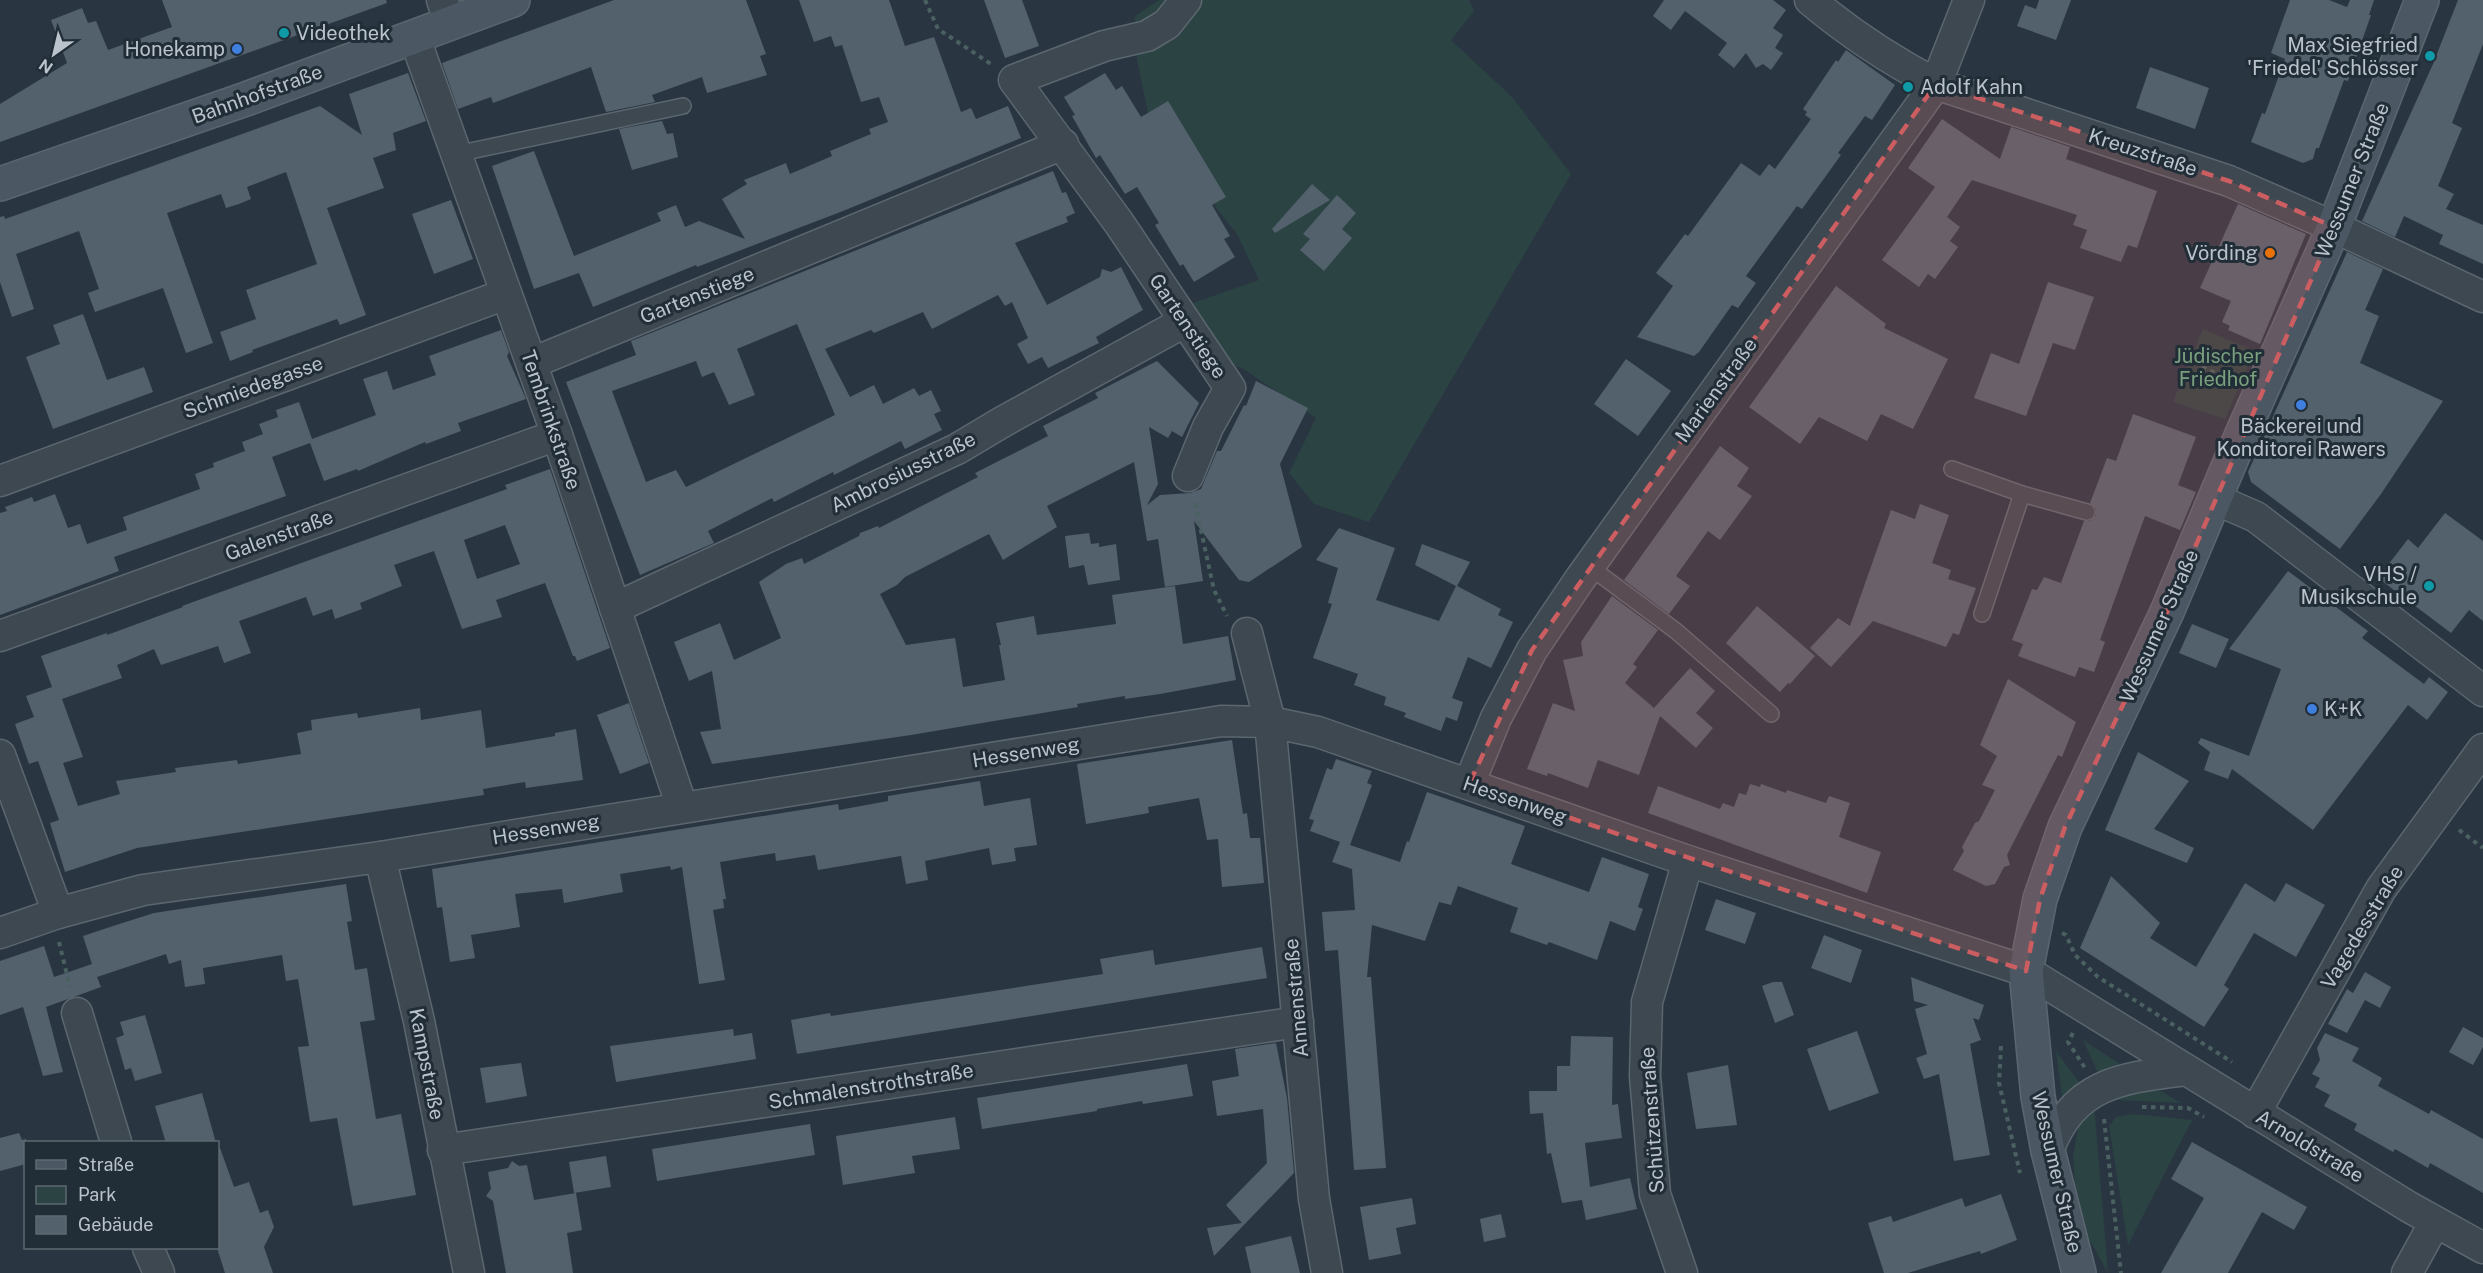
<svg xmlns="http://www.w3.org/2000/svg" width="2483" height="1273" font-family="'Public Sans',sans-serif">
  <rect width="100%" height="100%" fill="#293642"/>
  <g fill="#2b4342">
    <polygon points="1159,0 1469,0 1474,11 1451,40 1512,97 1571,174 1369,522 1314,504 1289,473 1316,418 1242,368 1228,364 1187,305 1259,280 1237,234 1181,164 1148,113 1137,60 1135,16"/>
    <polygon points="2203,329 2255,351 2225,419 2173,402"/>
    <polygon points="2083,1040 2120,1064 2098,1073"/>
    <polygon points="2056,1051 2081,1085 2063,1103"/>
    <polygon points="2138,1090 2161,1091 2181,1103 2119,1100 2111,1095"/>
    <polygon points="2094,1105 2108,1273 2084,1230 2075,1189 2073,1157 2078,1128"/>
    <polygon points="2134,1114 2192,1120 2128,1245 2109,1126 2116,1117"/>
  </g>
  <g fill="#52616c" fill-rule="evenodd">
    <polygon points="162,0 386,0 387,3 0,142 0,104 67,63 51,20 82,8 88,23 96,21 108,50 172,27"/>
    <polygon points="614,0 746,0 766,54 760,56 767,75 707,93 702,77 652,95 655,102 606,112 591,67 493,103 491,97 458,109 442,63"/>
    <polygon points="799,0 889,0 905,46 934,37 961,112 971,108 976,119 1008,106 1021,138 843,211 697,267 696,265 593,307 579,273 534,289 492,166 534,151 574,256 661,221 657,213 676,205 685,227 699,221 745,239 722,199 747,184 744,180 786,163 790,174 832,156 830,151 871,134 869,129 888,122 879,97 861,102 842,45 835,47 831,36 814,42"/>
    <polygon points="984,0 1022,0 1039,46 1005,58"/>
    <polygon points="1664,0 1773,0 1786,10 1773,28 1783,35 1775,48 1783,53 1771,70 1763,64 1756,68 1746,53 1734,68 1718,55 1727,43 1685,11 1671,30 1653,16"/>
    <polygon points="2039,0 2071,0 2056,40 2017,26 2025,5 2036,9"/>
    <polygon points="2290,0 2329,0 2347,7 2350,0 2374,0 2369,15 2371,15 2348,81 2344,80 2319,148 2316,148 2313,159 2303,163 2251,142 2262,113 2265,114 2285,59 2271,53"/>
    <polygon points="2458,0 2483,0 2483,44 2452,123 2462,128 2438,186 2454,194 2446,209 2483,225 2483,264 2439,244 2443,235 2404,216 2395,237 2362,221 2433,64"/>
    <polygon points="1846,50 1895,85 1872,120 1865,116 1838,153 1841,155 1802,209 1797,206 1746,276 1756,283 1738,308 1732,305 1699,352 1694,356 1637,337 1673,286 1656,273 1685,234 1688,236 1741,163 1760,176 1769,164 1775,169 1811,119 1805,115 1807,112 1803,109 1836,60 1838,62"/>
    <polygon points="2150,67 2209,88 2195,129 2136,108"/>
    <polygon points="408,73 426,121 393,133 396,150 373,158 384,188 327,208 366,315 340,325 337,319 252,350 253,352 230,361 220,332 256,319 246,290 317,264 286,172 247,187 251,199 239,204 226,208 221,194 167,213 213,343 186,353 163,288 95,312 88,293 99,289 79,231 16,254 34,309 12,317 0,282 0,217 4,216 5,219 320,106 362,135 349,94"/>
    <polygon points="1105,73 1116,90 1122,86 1141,117 1168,101 1226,197 1212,205 1230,236 1224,239 1235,257 1194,282 1183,264 1180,266 1155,225 1159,223 1137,187 1125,194 1100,155 1096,158 1072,116 1075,115 1064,97"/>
    <polygon points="1942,119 2000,159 2011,127 2070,147 2066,159 2157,191 2137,248 2128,245 2121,262 2080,248 2087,230 2073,225 2077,215 1972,180 1947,217 1960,227 1950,241 1958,247 1935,279 1928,274 1919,287 1882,260 1935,187 1908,168"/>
    <polygon points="662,121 667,134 673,133 678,157 632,170 619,129"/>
    <path d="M1053,171L1062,193L1066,192L1075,213L1066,217L1068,222L1015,243L1047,305L1100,277L1102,269L1111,272L1121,267L1143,310L1096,337L1099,343L1048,368L1042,357L1028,364L1017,344L1028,338L1012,302L1005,306L998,295L932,329L923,312L874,333L871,330L825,349L850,397L874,385L883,404L914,388L919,396L931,390L941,411L934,414L942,430L905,449L901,441L834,475L833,472L774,502L772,498L708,531L714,543L640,575L566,382L636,355L631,341ZM797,324L835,415L686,487L676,470L646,482L612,391L696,361L702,377L714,372L729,405L755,395L737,349Z"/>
    <polygon points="1312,184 1330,200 1275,233 1272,229"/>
    <polygon points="1337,195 1356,213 1342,229 1352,238 1324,271 1300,250 1310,239 1303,234"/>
    <polygon points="451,200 473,259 434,274 412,214"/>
    <polygon points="2238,204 2306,234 2260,344 2228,330 2230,326 2222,322 2231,301 2200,288"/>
    <polygon points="2347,252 2383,269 2365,310 2379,316 2360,363 2443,401 2381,494 2340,549 2251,482 2248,472"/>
    <polygon points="2048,282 2094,297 2075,350 2053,343 2026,416 1974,398 1991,353 2019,364"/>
    <polygon points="1836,286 1886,324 1884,328 1948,359 1913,429 1881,414 1867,441 1819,417 1800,444 1749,407"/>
    <polygon points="83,314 107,380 144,367 153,392 53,429 26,357 60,344 53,325"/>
    <polygon points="501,330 509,352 507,356 526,399 458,423 461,431 426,444 425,442 358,471 357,469 324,481 310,443 272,457 286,496 114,557 119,571 0,615 0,513 7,511 5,507 32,497 34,502 55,494 68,528 80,524 87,544 127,530 123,517 200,489 195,474 214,467 213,463 245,451 242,442 263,434 259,424 278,417 276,410 299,402 312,439 376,415 363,379 387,371 393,390 436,375 429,356"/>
    <polygon points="1626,359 1671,391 1638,436 1594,404"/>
    <polygon points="1157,361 1199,403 1182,437 1172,431 1168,438 1149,427 1158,484 1147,505 1160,495 1190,493 1201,489 1217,451 1221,451 1244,405 1246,406 1256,381 1308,408 1280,464 1302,547 1249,582 1239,580 1194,521 1203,581 1165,587 1158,539 1147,541 1134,462 1047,506 1057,527 1003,560 989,534 905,577 897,585 880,594 906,645 955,638 963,687 1005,680 999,645 1001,645 996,623 1034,616 1037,635 1116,624 1112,595 1175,586 1183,644 1228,636 1236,680 1160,694 1125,699 1125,696 1077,704 1078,707 911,735 712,764 700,732 721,729 712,671 689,681 674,642 720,623 734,660 781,638 759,582 786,564 802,558 804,564 859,536 860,533 878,526 879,528 978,477 975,473 1048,436 1043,426 1098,398 1095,393"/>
    <polygon points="2133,414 2196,437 2178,485 2196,492 2180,530 2145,516 2100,640 2105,642 2094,672 2079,667 2075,677 2018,656 2023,644 2012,640 2032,589 2037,590 2044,577 2061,583 2084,521 2090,521 2096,515 2096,509 2090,503 2107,458 2116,461"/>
    <polygon points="1720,446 1749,468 1737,486 1752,496 1720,540 1708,531 1676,576 1690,586 1669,614 1624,580"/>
    <path d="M550,469L610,648L577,661L575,656H573L545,583L496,600L502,617L462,629L434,551L394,565L402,586L360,603L362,609L335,619L332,609L313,616L306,597L239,621L251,653L224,663L218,646L161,665L154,649L117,665L122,678L62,699L83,757L63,763L78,806L120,794L116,781L176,772L175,768L237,760L238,764L301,754L297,733L312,730L311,720L357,713L358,718L420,708L421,720L481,710L486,748L555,736V733L576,729L583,780L526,788L525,782L483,789L484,795L137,848L65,872L50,823L59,820L38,761L29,764L15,724L34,717L26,696L52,687L41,656L107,633V635L183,607L182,606L507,489L505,485ZM505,525L520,564L477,579L464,540Z"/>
    <polygon points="1920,504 1949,515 1932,563 1951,570 1948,579 1976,588 1959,635 1953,633 1946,647 1873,621 1831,667 1810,648 1838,618 1850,626 1891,510 1915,519"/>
    <polygon points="2445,513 2483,541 2483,621 2469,610 2451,633 2378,578 2408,539 2418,548"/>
    <polygon points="1339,528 1395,548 1376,600 1439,621 1456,586 1415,565 1422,544 1470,562 1457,586 1501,609 1498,615 1513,622 1491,668 1468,657 1452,698 1463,702 1457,721 1446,717 1441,731 1404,717 1406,713 1384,705 1386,697 1354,685 1358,674 1313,658 1332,604 1328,603 1338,568 1316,560"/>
    <polygon points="1089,533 1091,544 1099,543 1099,547 1116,544 1120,580 1088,585 1084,565 1069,568 1065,536"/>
    <polygon points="2288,571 2368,631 2362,638 2424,684 2429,677 2448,692 2427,720 2408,705 2313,830 2232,769 2228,779 2204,770 2210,752 2198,743 2201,738 2249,756 2281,669 2229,649"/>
    <polygon points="1612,596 1658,630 1633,664 1637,667 1625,683 1654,708 1690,668 1715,691 1696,713 1713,728 1696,748 1660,716 1639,775 1598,760 1588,788 1548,773 1547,776 1527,769 1553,703 1575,711 1563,660 1583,656 1581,642"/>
    <polygon points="1757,606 1815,656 1790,684 1788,683 1780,692 1726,643"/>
    <polygon points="2192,624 2229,639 2216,668 2179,653"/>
    <polygon points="2008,679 2076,722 2062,757 2058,755 2007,855 2010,865 2004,867 1995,884 1986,886 1953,870 1964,851 1962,847 1975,823 1979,821 1995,790 1982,785 1997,756 1980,745"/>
    <polygon points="629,703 649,763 620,774 597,715"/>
    <polygon points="1232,740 1243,814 1247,813 1250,838 1260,838 1264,883 1222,887 1218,839 1207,840 1199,798 1148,807 1149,813 1086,824 1077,764"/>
    <polygon points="2138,752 2189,781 2154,829 2194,848 2187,863 2105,830"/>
    <polygon points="1336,759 1372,771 1367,783 1372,785 1350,845 1400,862 1407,841 1409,842 1427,792 1525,826 1511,864 1589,892 1602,857 1649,874 1638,907 1643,909 1635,931 1610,921 1597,960 1549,942 1547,945 1510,932 1518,908 1458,886 1451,905 1439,902 1425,941 1372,925 1367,977 1371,977 1386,1168 1354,1170 1338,950 1325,951 1322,912 1355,910 1352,869 1332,862 1340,842 1310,831 1314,820 1309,819 1327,768 1332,770"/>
    <polygon points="980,781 984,806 1030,798 1037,845 1014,848 1016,861 992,865 989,848 925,861 928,880 906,884 901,856 818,870 815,855 776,861 775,853 720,862 726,899 723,899 724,908 713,910 725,980 699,984 682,867 671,870 670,866 620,874 623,892 564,903 562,889 515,894 520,927 471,935 475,958 450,962 442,907 437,908 432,869 838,804 839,810 888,801 888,796"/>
    <polygon points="1750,784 1760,787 1761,784 1786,793 1787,790 1826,803 1829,796 1850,803 1839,837 1881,852 1867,893 1648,813 1658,786 1720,809 1723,803 1734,807 1739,793 1746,795"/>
    <polygon points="2111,876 2160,923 2150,938 2196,967 2245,883 2275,902 2286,883 2325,905 2296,957 2254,933 2224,985 2229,989 2204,1027 2080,948"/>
    <polygon points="346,884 352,921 347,922 355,970 367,968 375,1020 360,1022 376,1119 401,1114 416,1195 353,1206 337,1118 310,1122 298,1047 309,1046 298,979 286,981 282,955 203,968 205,984 185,987 181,960 169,964 166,954 97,977 101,987 46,1007 63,1072 43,1076 23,1007 0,1015 0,961 44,946 54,977 92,964 83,936 113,926 154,913"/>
    <polygon points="1716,899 1756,913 1745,944 1705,930"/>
    <polygon points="1824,935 1862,950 1851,983 1811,968"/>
    <polygon points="1262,947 1267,978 797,1054 791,1020 830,1013 831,1016 1103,974 1100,959 1153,950 1155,965"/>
    <polygon points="2365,972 2391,987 2380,1008 2365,1000 2347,1033 2328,1024 2347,989 2353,993"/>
    <polygon points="1911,977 1984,1005 1979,1020 1973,1018 1981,1040 1970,1044 1990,1155 1954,1161 1939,1074 1924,1079 1916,1058 1927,1054 1915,1009 1928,1005 1914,1001"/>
    <polygon points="1773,982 1782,982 1794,1015 1775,1023 1762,986"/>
    <polygon points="145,1015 162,1073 135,1081 131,1068 125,1070 116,1038 124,1035 120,1022"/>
    <polygon points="2463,1027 2483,1038 2483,1047 2473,1065 2449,1052"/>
    <polygon points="733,1029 734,1036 752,1033 756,1059 616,1082 610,1046"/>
    <polygon points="1857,1031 1879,1093 1829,1111 1807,1049"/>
    <polygon points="2325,1033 2359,1048 2352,1061 2382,1078 2378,1086 2429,1114 2431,1110 2483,1139 2483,1193 2430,1163 2428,1168 2395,1149 2393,1152 2354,1130 2357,1124 2324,1106 2330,1095 2315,1087 2320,1078 2312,1074 2320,1060 2317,1048"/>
    <polygon points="1571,1036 1613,1037 1612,1105 1618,1104 1622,1138 1585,1143 1590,1187 1630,1178 1637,1209 1586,1220 1582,1200 1562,1203 1551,1153 1547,1154 1543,1113 1530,1114 1529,1091 1557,1091 1557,1066 1570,1066"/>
    <polygon points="1276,1043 1287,1098 1294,1173 1214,1256 1207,1228 1242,1223 1226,1205 1267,1163 1263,1109 1217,1116 1212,1081 1239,1076 1235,1049"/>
    <polygon points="521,1063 527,1096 486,1103 480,1068"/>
    <polygon points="1187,1064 1193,1096 1143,1104 1142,1101 1097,1109 1097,1111 982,1129 977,1098"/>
    <polygon points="1728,1065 1737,1125 1696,1129 1687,1073"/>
    <polygon points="202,1093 216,1143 166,1143 155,1106"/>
    <polygon points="955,1117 960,1149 912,1156 915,1173 843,1185 836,1136"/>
    <polygon points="810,1124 815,1155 657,1181 652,1149"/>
    <polygon points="19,1133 22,1140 26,1139 26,1164 0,1171 0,1138"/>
    <polygon points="2192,1142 2307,1207 2294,1230 2262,1212 2228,1273 2161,1273 2204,1198 2171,1179"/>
    <polygon points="220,1148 234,1187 249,1182 260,1213 268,1210 274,1227 264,1247 273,1273 225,1273 218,1251 218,1149"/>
    <polygon points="606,1156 611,1187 574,1193 569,1162"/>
    <polygon points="512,1161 519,1166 527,1165 534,1200 576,1193 582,1230 567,1233 573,1273 506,1273 493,1201 486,1196 491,1189 488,1172 508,1168"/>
    <polygon points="2001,1194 2017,1240 1981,1254 1980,1251 1908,1273 1884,1273 1868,1223 1891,1216 1893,1222 1962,1198 1965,1207"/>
    <polygon points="1412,1198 1416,1224 1396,1228 1401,1254 1369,1260 1360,1207"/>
    <polygon points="1501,1214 1506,1237 1484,1242 1480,1219"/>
    <polygon points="1291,1236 1300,1273 1251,1273 1245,1247"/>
  </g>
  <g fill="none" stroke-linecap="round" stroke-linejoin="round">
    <g stroke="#5b666f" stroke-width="18">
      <g id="lane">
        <polyline points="456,154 683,106"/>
        <polyline points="1952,469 2022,494 2087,512"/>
        <polyline points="1590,567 1676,631 1771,714"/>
        <polyline points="1982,614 2022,494"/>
      </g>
    </g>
    <g stroke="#5b666f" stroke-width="33">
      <g id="street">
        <polyline points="442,0 450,23"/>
        <polyline points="1186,0 1167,24 1147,36 1104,46 1014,80 1119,223 1230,388 1208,427 1188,476"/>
        <path d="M1810,0C1848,32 1892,61 1936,84L2229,181L2334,227L2483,297"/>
        <polyline points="414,36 557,435 682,807"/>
        <polyline points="532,363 1063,144"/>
        <polyline points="0,481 506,294"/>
        <polyline points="2215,499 2256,517 2483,691"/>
        <polyline points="615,608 957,449 1004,421 1184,322"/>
        <polyline points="1247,633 1270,722 1314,1199 1327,1273"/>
        <polyline points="0,636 557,435"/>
        <polyline points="0,755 58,913"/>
        <polyline points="1469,784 1496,718 1532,650 1580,579 1936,84 1969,0"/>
        <polyline points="380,857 419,1021 469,1273"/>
        <polyline points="0,933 58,913 143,890 380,857 1221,721 1270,722 1318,732 1688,861 2026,971 2409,1207 2483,1248"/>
        <polyline points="77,1013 116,1142"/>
        <polyline points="2255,1113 2381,889 2483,749"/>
        <polyline points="443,1150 1298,1022"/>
        <path d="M2048,1151C2073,1083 2121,1078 2186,1070"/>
        <polyline points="148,1248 159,1273"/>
        <polyline points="1682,1273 1655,1194 1645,1076 1647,1002 1688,861"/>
        <polyline points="2407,1273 2435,1222"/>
      </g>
    </g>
    <g stroke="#5b666f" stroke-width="36">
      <g id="secondary">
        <polyline points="0,184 246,99 513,0"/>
        <polyline points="2079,1273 2048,1151 2038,1097 2026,971 2040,899 2065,827 2167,612 2242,434 2334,227 2422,0"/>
      </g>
    </g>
    <g stroke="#4b6060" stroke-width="4" stroke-dasharray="4.5 4.5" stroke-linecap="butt">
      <polyline points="925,0 938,29 991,64"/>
      <polyline points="2202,367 2235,382"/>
      <polyline points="1195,503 1214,590 1227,616"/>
      <polyline points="2459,830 2483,848"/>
      <polyline points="2062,933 2066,935 2075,955 2098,977 2232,1062"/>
      <polyline points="59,942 70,987"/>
      <polyline points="2073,1033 2068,1042 2085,1068"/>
      <polyline points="2001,1046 1999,1083 2020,1173"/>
      <polyline points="2142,1107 2188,1108 2204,1117"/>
      <polyline points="2104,1119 2121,1273"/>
    </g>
    <use href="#lane" stroke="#3d4851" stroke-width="15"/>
    <use href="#street" stroke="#3d4851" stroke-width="30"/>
    <use href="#secondary" stroke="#4b5864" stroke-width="33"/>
  </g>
  <path fill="#cc5e61" fill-opacity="0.2" stroke="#cc5e61" stroke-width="4.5" stroke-dasharray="12 8" stroke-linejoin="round" d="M1936,84L2229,181L2334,227L2167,612L2065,827L2040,899L2026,971L1469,784L1532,650Z"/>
  <g fill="#0f9aa8" stroke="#212d37" stroke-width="2">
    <circle cx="284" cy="33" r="6"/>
    <circle cx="2430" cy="56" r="6"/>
    <circle cx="1908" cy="87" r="6"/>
    <circle cx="2429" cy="586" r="6"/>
  </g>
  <g fill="#3f7fe0" stroke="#212d37" stroke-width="2">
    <circle cx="237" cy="49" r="6"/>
    <circle cx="2301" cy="405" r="6"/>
    <circle cx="2312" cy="709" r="6"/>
  </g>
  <circle fill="#e8710a" stroke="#212d37" stroke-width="2" cx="2270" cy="253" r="6"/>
  <g text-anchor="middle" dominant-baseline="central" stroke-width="6" stroke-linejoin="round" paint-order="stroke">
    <g font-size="20" fill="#bac3cb" stroke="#212d37" text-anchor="end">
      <text x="296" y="33" text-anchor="start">Videothek</text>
      <text x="2418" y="45">Max Siegfried<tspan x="2418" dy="23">'Friedel' Schlösser</tspan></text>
      <text x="225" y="49">Honekamp</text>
      <text x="1920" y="87" text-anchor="start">Adolf Kahn</text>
      <text x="2258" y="253">Vörding</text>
      <text x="2301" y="426" text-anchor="middle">Bäckerei und<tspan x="2301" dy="23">Konditorei Rawers</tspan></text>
      <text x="2417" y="574">VHS /<tspan x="2417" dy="23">Musikschule</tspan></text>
      <text x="2324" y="709" text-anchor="start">K+K</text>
    </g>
    <g font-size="20" fill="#bac3cb" stroke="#212d37">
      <text transform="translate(257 94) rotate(-20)">Bahnhofstraße</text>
      <text transform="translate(2143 152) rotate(18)">Kreuzstraße</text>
      <text transform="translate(2352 180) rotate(-68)">Wessumer Straße</text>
      <text transform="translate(697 295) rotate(-22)">Gartenstiege</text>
      <text transform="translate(1188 326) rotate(56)">Gartenstiege</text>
      <text transform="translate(253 387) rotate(-20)">Schmiedegasse</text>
      <text transform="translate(1716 390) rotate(-54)">Marienstraße</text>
      <text transform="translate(551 420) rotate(71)">Tembrinkstraße</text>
      <text transform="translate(903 472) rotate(-26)">Ambrosiusstraße</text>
      <text transform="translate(279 535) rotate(-20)">Galenstraße</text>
      <text transform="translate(2159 626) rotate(-66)">Wessumer Straße</text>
      <text transform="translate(1026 752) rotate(-9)">Hessenweg</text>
      <text transform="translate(1515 800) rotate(19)">Hessenweg</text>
      <text transform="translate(546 829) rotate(-9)">Hessenweg</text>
      <text transform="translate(2362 927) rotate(-59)">Vagedesstraße</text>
      <text transform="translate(1296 998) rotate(-95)">Annenstraße</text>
      <text transform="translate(427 1064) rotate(79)">Kampstraße</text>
      <text transform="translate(871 1086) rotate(-9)">Schmalenstrothstraße</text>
      <text transform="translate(1652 1120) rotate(-94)">Schützenstraße</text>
      <text transform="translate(2310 1146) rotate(31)">Arnoldstraße</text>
      <text transform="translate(2057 1172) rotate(77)">Wessumer Straße</text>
    </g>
    <g font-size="20" fill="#7aa07e" stroke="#212d37">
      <text x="2218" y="356">Jüdischer<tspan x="2218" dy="23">Friedhof</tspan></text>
    </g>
  </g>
  <rect x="24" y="1141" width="195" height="108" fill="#212d37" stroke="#5e6972" stroke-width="1.5"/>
  <rect x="36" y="1160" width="30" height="9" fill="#4b5864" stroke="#5e6972" stroke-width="1.5"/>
  <text x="78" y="1171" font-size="18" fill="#bac3cb">Straße</text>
  <rect x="36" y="1186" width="30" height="18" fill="#2b4342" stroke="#5e6972" stroke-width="1.5"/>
  <text x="78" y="1201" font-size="18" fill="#bac3cb">Park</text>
  <rect x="36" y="1216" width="30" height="18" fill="#52616c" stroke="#5e6972" stroke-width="1.5"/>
  <text x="78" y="1231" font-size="18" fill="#bac3cb">Gebäude</text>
  <g transform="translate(54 54) rotate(214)" stroke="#212d37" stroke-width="4.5" paint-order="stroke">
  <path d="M0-4.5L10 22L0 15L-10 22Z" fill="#bac3cb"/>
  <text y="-9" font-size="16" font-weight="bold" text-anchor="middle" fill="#bac3cb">N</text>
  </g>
</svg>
